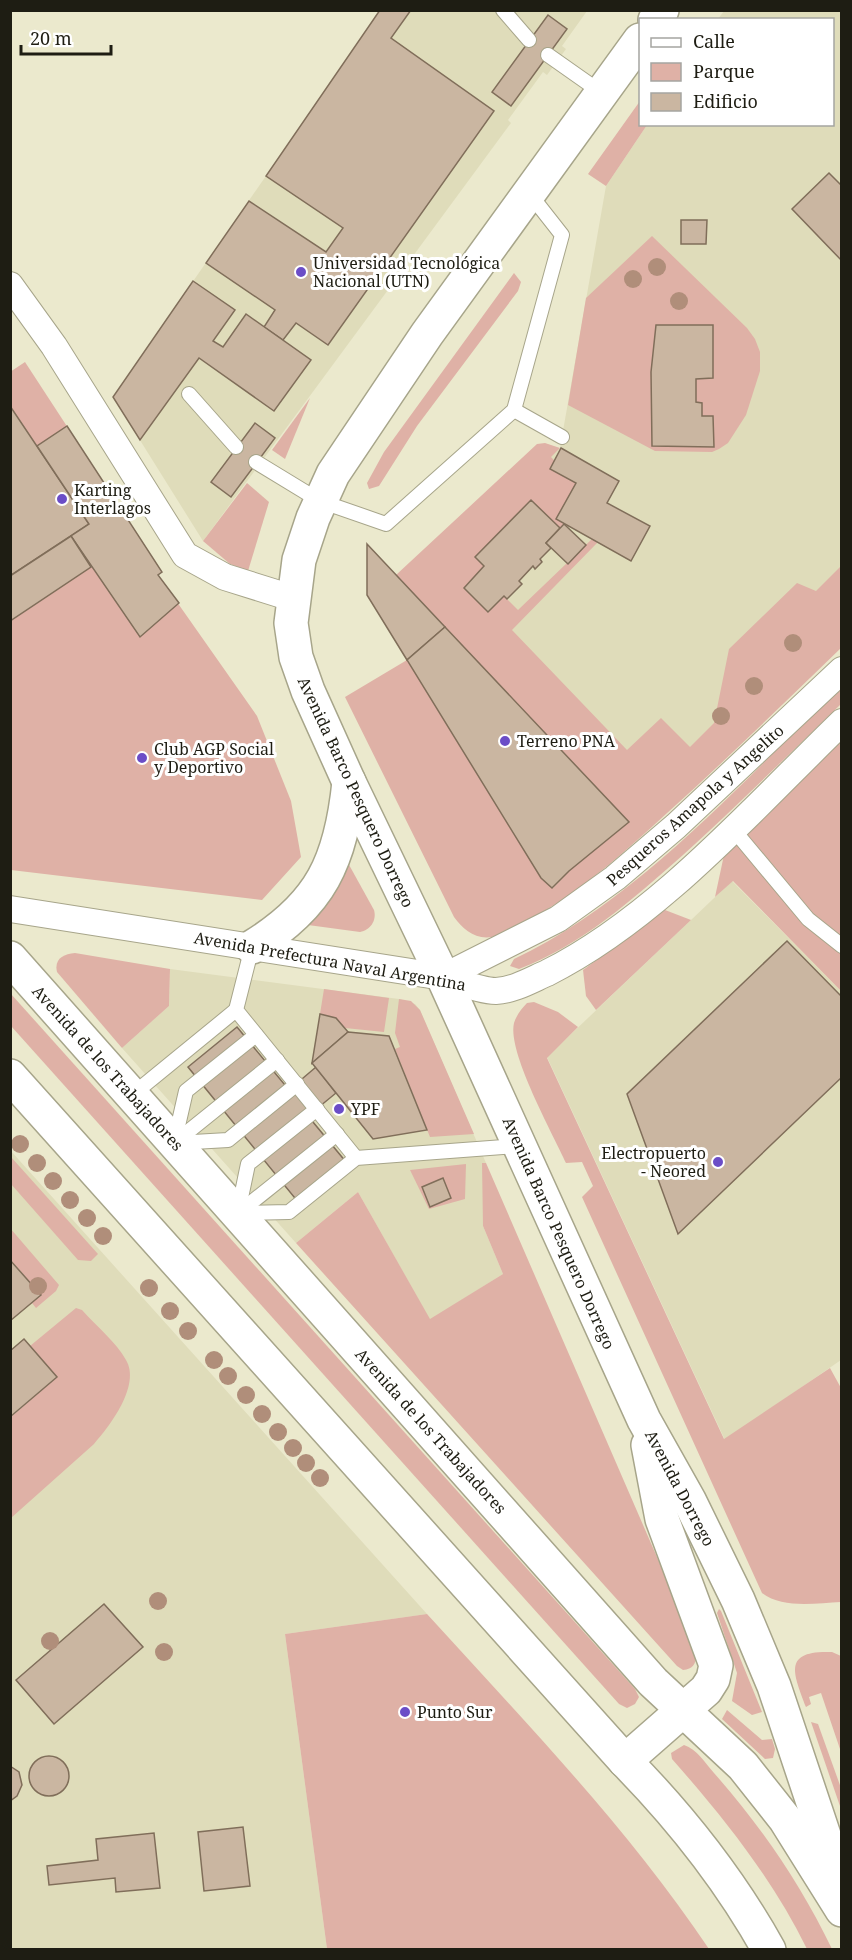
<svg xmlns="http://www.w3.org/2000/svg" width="852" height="1960" font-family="'Noto Serif',serif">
  <rect width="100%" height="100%" fill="#ebe9cd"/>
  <g fill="#dfdcba">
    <polygon points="380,11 587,11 562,46 566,49 547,75 543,72 508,120 511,123 203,541 113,397"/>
    <polygon points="724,11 841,11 841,619 629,822 408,588 560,448 606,186 647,125 832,124 832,20 718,19"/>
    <polygon points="732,881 841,991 841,1360 725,1440 547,1057"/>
    <polygon points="170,969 399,999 415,1004 420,1010 486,1163 483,1163 483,1226 503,1274 430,1320 358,1192 296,1243 122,1048 169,1006"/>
    <polygon points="10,1150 427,1614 285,1634 327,1949 11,1949"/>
  </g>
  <g fill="#dfb1a6">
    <polygon points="640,101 640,124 647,125 606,186 588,174"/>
    <polygon points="652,236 747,328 755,339 760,352 760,371 746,415 728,443 719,449 712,452 655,451 568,405 586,298"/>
    <polygon points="514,273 521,282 518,291 417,426 379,486 369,489 367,483 384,452"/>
    <polygon points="25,362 162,572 158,575 257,716 291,801 301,857 262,900 11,870 10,372"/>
    <polygon points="310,398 285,459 272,450"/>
    <path d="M545,443L560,448L551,457L576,483L557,519L564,524L560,528L531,500L475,557L484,566L464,588L488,612L504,596L518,610L592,539L598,542L512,630L627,750L661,718L690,747L714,723L729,649L797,583L816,591L841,566V648C783,704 726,760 666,814C627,850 587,886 541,913C526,922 509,933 492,937C475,940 463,929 454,917L345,697L407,660L541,878L553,888L569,871L629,822L396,575L537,444Z"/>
    <polygon points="247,483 269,502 248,571 230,564 203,541"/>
    <path d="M841,686V704C789,754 737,806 683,855C633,899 582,945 519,969L510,966L514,959C638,900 743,781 841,686Z"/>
    <polygon points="841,740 841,991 733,881 715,897 724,855"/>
    <path d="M348,863L374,910C377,921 370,930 360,932L308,925Z"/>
    <polygon points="665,910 691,920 596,1010 586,996 583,970"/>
    <path d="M75,953L170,969L169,1006L122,1048L57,972C54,959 63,954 75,953Z"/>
    <polygon points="324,989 389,998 384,1032 345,1028 336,1018 320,1014"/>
    <polygon points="11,994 635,1689 639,1697 635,1704 627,1708 619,1704 11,1026"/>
    <polygon points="399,999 411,1001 420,1010 474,1134 430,1137 395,1049 400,1047 395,1033"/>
    <path d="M534,1002L558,1012L578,1027L547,1058L724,1439L830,1368L841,1388V1602C816,1603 783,1609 762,1593L582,1197L593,1186L582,1162L566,1163C553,1134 507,1052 514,1023C516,1016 522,1008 527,1003Z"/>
    <polygon points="11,1157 98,1254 91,1261 78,1260 11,1184"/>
    <path d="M482,1163H486L673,1594L696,1655C696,1664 693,1669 683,1670L677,1666L296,1243L358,1192L430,1319L503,1274L483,1226Z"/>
    <polygon points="466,1164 465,1199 429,1209 410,1170"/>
    <polygon points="10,1228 59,1285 56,1291 36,1308 32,1303 41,1295 11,1260"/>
    <path d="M76,1308L82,1310C96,1326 116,1342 126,1360C141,1385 110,1426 94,1444L11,1518V1417L57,1377L30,1346Z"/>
    <polygon points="719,1609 721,1611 762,1712 752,1715 732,1701 737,1673 717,1613"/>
    <path d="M427,1614C525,1722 628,1828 709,1949H327L285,1634Z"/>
    <path d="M832,1652L841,1656V1752L821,1693L809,1697L811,1704L806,1707C794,1674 781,1650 832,1652Z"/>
    <polygon points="727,1710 762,1740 772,1739 775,1749 773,1758 765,1759 722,1719"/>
    <polygon points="811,1722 818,1724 841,1788 841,1809"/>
    <path d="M684,1745C697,1749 705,1763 714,1773C761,1826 801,1885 832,1949H807C772,1878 724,1818 672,1759L671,1753Z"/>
  </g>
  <g fill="#cab6a1" stroke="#806e5a" stroke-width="1.5">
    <polygon points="380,10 411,10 391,38 494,111 328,345 296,323 283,340 264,327 275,310 206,263 249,201 326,252 343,228 266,176"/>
    <polygon points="548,15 567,29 511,106 492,92"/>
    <polygon points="829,173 842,186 842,261 792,209"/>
    <polygon points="681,220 707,220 706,244 681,244"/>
    <polygon points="193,281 235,310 213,341 223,347 246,314 311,360 274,411 199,358 140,440 113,397"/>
    <polygon points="656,325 713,325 713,378 696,379 696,402 702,403 702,416 713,416 714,447 652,446 651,372"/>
    <polygon points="10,406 89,524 10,576"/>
    <polygon points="255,423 275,438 231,497 211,482"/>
    <polygon points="67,426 162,572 158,575 179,603 140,637 71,536 89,524 37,446"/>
    <polygon points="561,448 619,481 607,503 650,526 631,561 556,519 576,483 550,469"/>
    <polygon points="531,500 560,528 546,543 551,548 540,559 542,562 535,569 533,566 519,581 522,584 507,599 504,596 488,612 464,588 484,566 475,557"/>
    <polygon points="564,524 586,545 568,564 546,543"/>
    <polygon points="71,536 91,567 10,621 10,576"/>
    <polygon points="367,544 445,627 407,660 367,595"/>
    <polygon points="445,627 629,822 569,871 552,888 541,878 407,660"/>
    <polygon points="787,941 842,997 842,1077 678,1234 627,1094"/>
    <polygon points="320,1014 336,1018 348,1032 312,1063"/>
    <polygon points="237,1027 289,1090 316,1067 336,1093 308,1116 351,1168 303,1208 188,1067"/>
    <polygon points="348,1032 389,1036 427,1130 373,1139 312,1063"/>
    <polygon points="443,1178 451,1198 430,1207 422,1187"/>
    <polygon points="10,1260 41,1295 10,1321"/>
    <polygon points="24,1339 57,1377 10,1417 10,1351"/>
    <polygon points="104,1604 143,1647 54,1724 16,1680"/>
    <circle cx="49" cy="1776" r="20"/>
    <polygon points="10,1766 19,1772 22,1785 17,1796 10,1801"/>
    <polygon points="243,1827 250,1886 204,1891 198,1832"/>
    <polygon points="154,1833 160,1888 116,1892 115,1878 49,1885 47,1866 98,1860 96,1839"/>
  </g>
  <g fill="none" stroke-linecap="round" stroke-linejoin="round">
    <g stroke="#a7a58a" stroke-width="16">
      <g id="lane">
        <polyline points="503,10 529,40"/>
        <polyline points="548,55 602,93"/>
        <polyline points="189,394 236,447"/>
        <polyline points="514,410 562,437"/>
        <polyline points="256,462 320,501 386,524 514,410 562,235 529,193"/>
        <polyline points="733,829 808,919 842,946"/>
        <polyline points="252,947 236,1010 356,1158"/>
        <polyline points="132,1095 236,1010"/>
        <polyline points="175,1139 186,1091 256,1035"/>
        <polyline points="174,1143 277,1060"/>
        <polyline points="176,1143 228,1140 297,1084"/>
        <polyline points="238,1212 248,1164 317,1109"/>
        <polyline points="242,1213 289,1212 356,1158 518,1146"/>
        <polyline points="237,1214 337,1134"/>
      </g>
    </g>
    <g stroke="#a7a58a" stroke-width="28">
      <g id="street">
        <polyline points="10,285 54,346 185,555 225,577 292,598"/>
        <path d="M10,909L443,977C459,981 479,991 496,991C514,990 531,980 547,973C657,918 754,807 842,722"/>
        <polyline points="443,977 558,919 615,878 676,826 842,670"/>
      </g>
    </g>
    <g stroke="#a7a58a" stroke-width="36">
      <g id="secondary">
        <polyline points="655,20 662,10"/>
        <polyline points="640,40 427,334 333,474 313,518 299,560 291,623 296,657 308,691 349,782 443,977 644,1420 689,1500 738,1600 774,1686 842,1889"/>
        <path d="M252,947C321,905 341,861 349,782"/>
        <polyline points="625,1761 706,1690 713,1679 716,1665 662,1519 648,1445"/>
      </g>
    </g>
    <g stroke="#a7a58a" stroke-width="36">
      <g id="primary">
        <polyline points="10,958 653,1682 743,1766 785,1819 842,1910"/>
        <path d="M10,1076L625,1761C681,1818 730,1880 769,1950"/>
      </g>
    </g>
    <use href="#lane" stroke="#fff" stroke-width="14"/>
    <use href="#street" stroke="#fff" stroke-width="26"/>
    <use href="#secondary" stroke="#fff" stroke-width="33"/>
    <use href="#primary" stroke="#fff" stroke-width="33"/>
  </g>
  <g fill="#b08e7a">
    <circle cx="657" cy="267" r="9"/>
    <circle cx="633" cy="279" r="9"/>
    <circle cx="679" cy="301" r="9"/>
    <circle cx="793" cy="643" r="9"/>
    <circle cx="754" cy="686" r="9"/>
    <circle cx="721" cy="716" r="9"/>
    <circle cx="20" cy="1144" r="9"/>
    <circle cx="37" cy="1163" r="9"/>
    <circle cx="53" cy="1181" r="9"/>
    <circle cx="70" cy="1200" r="9"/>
    <circle cx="87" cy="1218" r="9"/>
    <circle cx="103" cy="1236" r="9"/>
    <circle cx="38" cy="1286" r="9"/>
    <circle cx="149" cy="1288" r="9"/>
    <circle cx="170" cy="1311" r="9"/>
    <circle cx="188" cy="1331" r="9"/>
    <circle cx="214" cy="1360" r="9"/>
    <circle cx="228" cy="1376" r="9"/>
    <circle cx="246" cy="1395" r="9"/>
    <circle cx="262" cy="1414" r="9"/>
    <circle cx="278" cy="1432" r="9"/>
    <circle cx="293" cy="1448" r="9"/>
    <circle cx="306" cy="1463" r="9"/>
    <circle cx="320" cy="1478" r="9"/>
    <circle cx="158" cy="1601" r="9"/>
    <circle cx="50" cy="1641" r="9"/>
    <circle cx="164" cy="1652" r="9"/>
  </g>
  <g fill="#6b4dc7" stroke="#fff" stroke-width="2">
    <circle cx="301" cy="272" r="6"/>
    <circle cx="62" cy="499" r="6"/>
    <circle cx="505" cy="741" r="6"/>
    <circle cx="142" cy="758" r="6"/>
    <circle cx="339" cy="1109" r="6"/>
    <circle cx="718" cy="1162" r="6"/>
    <circle cx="405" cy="1712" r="6"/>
  </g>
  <g text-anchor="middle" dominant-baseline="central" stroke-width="6" stroke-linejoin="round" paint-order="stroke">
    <g font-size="16" fill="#1e1d13" stroke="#fff" text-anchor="start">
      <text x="313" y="263">Universidad Tecnológica<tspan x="313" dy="18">Nacional (UTN)</tspan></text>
      <text x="74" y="490">Karting<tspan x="74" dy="18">Interlagos</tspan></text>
      <text x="517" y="741">Terreno PNA</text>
      <text x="154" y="749">Club AGP Social<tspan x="154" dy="18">y Deportivo</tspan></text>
      <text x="351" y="1109">YPF</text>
      <text x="706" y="1153" text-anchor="end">Electropuerto<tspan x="706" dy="18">- Neored</tspan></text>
      <text x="417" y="1712">Punto Sur</text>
    </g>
    <g font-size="16" fill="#1e1d13" stroke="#fff">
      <text transform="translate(356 792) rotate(65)">Avenida Barco Pesquero Dorrego</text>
      <text transform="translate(695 805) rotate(-42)">Pesqueros Amapola y Angelito</text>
      <text transform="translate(330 961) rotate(10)">Avenida Prefectura Naval Argentina</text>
      <text transform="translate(108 1068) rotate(48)">Avenida de los Trabajadores</text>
      <text transform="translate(559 1233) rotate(66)">Avenida Barco Pesquero Dorrego</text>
      <text transform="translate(431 1431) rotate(48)">Avenida de los Trabajadores</text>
      <text transform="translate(680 1488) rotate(62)">Avenida Dorrego</text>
    </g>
  </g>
  <rect width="852" height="1960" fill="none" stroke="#1e1d13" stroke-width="24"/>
  <rect x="639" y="18" width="195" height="108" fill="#ffffff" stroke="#a5a5a1" stroke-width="1.5"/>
  <rect x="651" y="38" width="30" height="9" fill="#ffffff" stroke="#a5a5a1" stroke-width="1.5"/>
  <text x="693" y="48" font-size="18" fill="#1e1d13">Calle</text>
  <rect x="651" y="63" width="30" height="18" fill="#dfb1a6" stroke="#a5a5a1" stroke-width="1.5"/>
  <text x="693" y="78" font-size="18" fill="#1e1d13">Parque</text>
  <rect x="651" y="93" width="30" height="18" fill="#cab6a1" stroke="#a5a5a1" stroke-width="1.5"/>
  <text x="693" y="108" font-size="18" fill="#1e1d13">Edificio</text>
  <path d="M21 45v9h90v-9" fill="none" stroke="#1e1d13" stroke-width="3"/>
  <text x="30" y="45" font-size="18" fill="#1e1d13" stroke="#ffffff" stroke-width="4.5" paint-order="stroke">20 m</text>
</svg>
